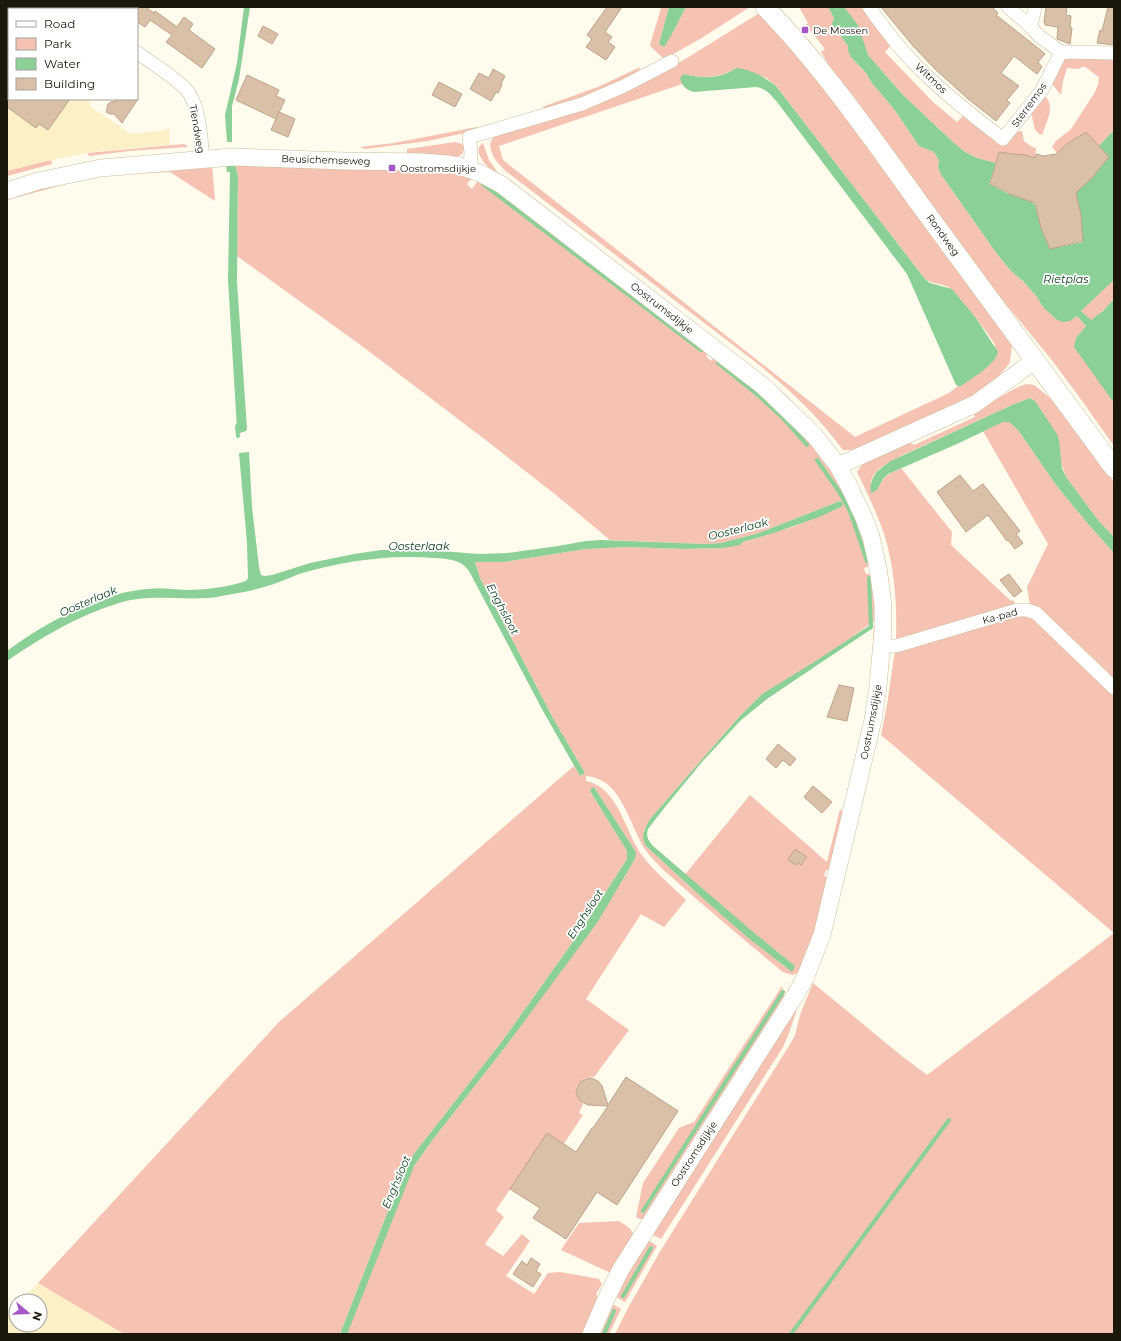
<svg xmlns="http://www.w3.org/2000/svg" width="1121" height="1341" font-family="Montserrat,sans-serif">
  <rect width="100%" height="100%" fill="#fffbed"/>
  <g fill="#fcf0c7">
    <polygon points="7,7 65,7 68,9 9,9 9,99 89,99 90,106 131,134 160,131 169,128 170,145 93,152 51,160 7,171"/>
    <polygon points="38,1283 124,1334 7,1334 7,1316 16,1306 16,1325 40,1325 40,1301 21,1301"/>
  </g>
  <g fill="#f6c2b2" fill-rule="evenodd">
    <path d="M661,7H669L659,44L672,34L686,7H750L700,39L664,59L650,46C653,32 658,21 661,7Z"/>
    <polygon points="799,7 828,7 834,18 833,24 848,46 848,51 851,57 866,73 872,83 894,109 919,146 934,152 939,161 938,167 940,173 997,254 1011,271 1023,281 1037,297 1041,304 1056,319 1077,316 1086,326 1076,338 1114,403 1114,446 1080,398 1051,359 973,264 843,88 821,52 825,49 806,25 808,23"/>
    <path d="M844,7H864L891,45L885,52L933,102L957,122L964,115L1005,146C1010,140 1014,131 1022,131L1024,141L1032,147L1036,148L1035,158L999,152L996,163L977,158L965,152L954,143L904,96L868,55L848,13Z"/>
    <path d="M761,12L799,53L947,251L1012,346C1011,351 1011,356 1010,361C1007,371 981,391 972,398L857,449L850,450H843C818,416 790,390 758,364L507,172C497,164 483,146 495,136L662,72L687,58ZM736,68L767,78L776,86L925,279C932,284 940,283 948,287C954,290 993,338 995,345C996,349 994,357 993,361L961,386H958L949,393L855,437L503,160L499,146L682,84L684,74C701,79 721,78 736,68Z"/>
    <path d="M1068,58L1114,59V130L1099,146L1086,132L1067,144L1057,153L1052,147L1056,141L1071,129L1095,92L1098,85L1099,77C1094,74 1089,69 1085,67C1080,66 1082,68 1078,69C1075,69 1071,68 1067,68L1063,81L1061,95L1053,85V82L1064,60Z"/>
    <polygon points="640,67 639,72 598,92 548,110 542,107 598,87"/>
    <path d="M1043,97H1046C1055,108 1046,123 1042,135C1032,131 1035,123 1031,114Z"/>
    <polygon points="477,127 478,130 428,141 365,149 360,147 394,143"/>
    <path d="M455,142L462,144C466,150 463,155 457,157L407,155V149Z"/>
    <path d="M483,143L489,160L498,173L754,368L787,396L818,428L488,167C482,160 473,150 483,143Z"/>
    <polygon points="184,144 188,147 129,151 89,156 88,153"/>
    <polygon points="51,160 52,164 7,176 7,171"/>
    <polygon points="212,164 215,201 170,172 108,175 70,183 7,200 7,196 70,179"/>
    <path d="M235,164L357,166L358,170H403L404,166L473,176L467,184L472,189L480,178L709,352L706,356L711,361L714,357L735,370L807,437L831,470L849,501L871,561L867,567L864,568L866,574H869L875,578L877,604L872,665L874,621L822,659L762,694L739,717L650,819L644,831V843L646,846L698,894L785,967L795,966L683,877L750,795L827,862L840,809L844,813L833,870H826L824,876L830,879L818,924L799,972L793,975L783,972C750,945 717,917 685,889C671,876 655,864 644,848C629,823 621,778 586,776V781C618,787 625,831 641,854C653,871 671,885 686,900L664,927L641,914L586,999L629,1030L594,1077C578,1076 569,1093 583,1104L579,1113L583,1115L563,1145L525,1167L496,1210L504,1217L485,1244L503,1256L522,1234L530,1241L506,1276L534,1294L548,1273L560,1272L599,1279L602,1284L596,1294L599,1299L584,1334H344L398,1196L414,1166L434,1138L506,1046L615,892L635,859L634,849L594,787L590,791L627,851V859L580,932L503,1040L413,1155L390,1206L340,1334H124L38,1283L279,1022L574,766L580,776L585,773L554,720L480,578L475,562H504L586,549L626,547L684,549L724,548L764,536L795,526L841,507L843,505L840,501L759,533L721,543L705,544L610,540L556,495L487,441L362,346L237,256L238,176Z"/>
    <polygon points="1114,280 1114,299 1103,311 1091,321 1081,311"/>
    <path d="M1026,384L1034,385L1050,398L1114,482V537L1098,520L1066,477L1045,416L1033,399L1030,398L1012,405L903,455L880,468L873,476L871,481V492L877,490C886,475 884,476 901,468L952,532L951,545L1011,601L1013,600L1016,606L898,640L896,638C897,604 895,571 885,537C878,515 867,493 857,472L864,462L907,441L914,445L975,417L973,412L1018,387Z"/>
    <polygon points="1003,422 1009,422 1018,430 1056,485 1089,525 1114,553 1114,682 1108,672 1079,645 1065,636 1030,606 1027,587 1048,544 983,431"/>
    <polygon points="1029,615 1114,693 1114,1334 615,1334 628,1308 661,1250 789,1046 795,1035 801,1012 813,983 903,1057 927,1075 1114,933 881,735 887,705 895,650 996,620"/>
    <polygon points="782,986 785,999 643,1219 640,1219 636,1217 643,1183 679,1128 694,1122"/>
    <polygon points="803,991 789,1033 783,1047 661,1239 653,1235"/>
    <path d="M619,1221C623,1224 632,1228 633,1234C634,1243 618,1266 613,1274L561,1250L579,1223Z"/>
    <polygon points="649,1241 657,1246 625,1302 618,1298 615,1294 644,1243"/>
    <polygon points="614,1305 621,1309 609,1334 598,1334 609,1306"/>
  </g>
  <g fill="#8bd096">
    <polygon points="244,7 250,7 239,79 232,106 232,142 227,142 225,115 237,63"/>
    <polygon points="669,7 686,7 672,34 664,47 659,44"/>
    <polygon points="828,7 844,7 858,25 868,55 904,96 954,143 965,152 977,158 996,163 989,184 1009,194 1032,202 1035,205 1041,228 1050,249 1083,242 1081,220 1076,195 1077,191 1095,175 1095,174 1109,157 1099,146 1114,130 1114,280 1081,311 1091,320 1103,311 1114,299 1114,403 1074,347 1076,338 1086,326 1077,316 1070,321 1063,322 1056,319 1045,309 1041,304 1037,297 1023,281 1011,271 997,254 940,173 938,167 939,161 934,152 919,146 894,109 872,83 866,73 851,57 848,51 848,46 832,24 834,18"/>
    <path d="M736,68C752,70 763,76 776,86L925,279L930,283L952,289L976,318L998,352C996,364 971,379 961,386H958L956,385L907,274L777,102C770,94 767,89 756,87L694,92C686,90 682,86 680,78L684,74C701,79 721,79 736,68Z"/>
    <polygon points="226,164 235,164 238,176 237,282 247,429 246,431 240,433 237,429 228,280 230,172 227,172"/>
    <path d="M1030,398L1035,401L1057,434L1059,440L1062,468L1066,477L1098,520L1114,537V553L1089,525L1056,485L1018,430L1009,422H1003L957,444L888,474L883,479L877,490L871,493C869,475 880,468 893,460L1012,405Z"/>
    <path d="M249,452L252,507L259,567L261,575L265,576L272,575L310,563L354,554L381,550H429L479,554L508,553L558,546L586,541L601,540L705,544L721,543L759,533L840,501L842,502L843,505L841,507L819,517L774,533L743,542L740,545L724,548L684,549L626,547L586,549L504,562H475L480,578L554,720L585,773L580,776L543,711L469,571C461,559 447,559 434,558C390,554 342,561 299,574C291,577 283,581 274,584C259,589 243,593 227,595C220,596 213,598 206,598C177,600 148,594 119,603C79,615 42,637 7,661V651C43,624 101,592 147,589C160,587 173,589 186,590C204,590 229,587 246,581L248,578L247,543L239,453Z"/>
    <path d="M811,664L813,668L767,699L741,720L702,762L665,807L648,829L647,834L648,839L652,845L752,931L795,966L792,972L747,937L698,894L646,846C640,837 645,828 650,819L739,717L762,694Z"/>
    <polygon points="594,787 634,849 636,853 635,859 597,923 506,1046 434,1138 414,1166 352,1322 347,1334 340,1334 390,1206 413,1155 503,1040 580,932 627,859 627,851 590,791 592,788"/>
  </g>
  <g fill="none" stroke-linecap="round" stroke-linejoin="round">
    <g stroke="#8bd096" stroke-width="4">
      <polyline points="483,184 701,350"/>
      <polyline points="718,363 759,396 783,418 807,445"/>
      <polyline points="237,426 238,436"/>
      <polyline points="817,460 840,493 850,511 867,561"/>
      <polyline points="812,666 871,627 869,578"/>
      <polyline points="643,1211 783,992"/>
      <polyline points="623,1296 651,1248"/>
      <polyline points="604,1334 614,1311"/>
      <polyline points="791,1334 949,1120"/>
    </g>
  </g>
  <g fill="#dac0a7" stroke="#bca38a">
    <polygon points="137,7 146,7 154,13 155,11 177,27 184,17 193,24 189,30 215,49 202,68 166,42 172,35 150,20 151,19 145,27 137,22"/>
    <polygon points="607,7 622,7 605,32 612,37 608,42 615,47 606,60 586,47 592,39 587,35"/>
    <polygon points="881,7 992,7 998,13 996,15 1043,52 1045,54 1038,62 1042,67 1037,74 1014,56 1001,73 1019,86 1007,100 1010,103 996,121 967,98 935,69 913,46"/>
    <polygon points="1046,7 1067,7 1066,15 1071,16 1070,27 1072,28 1070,44 1057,39 1058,27 1045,25 1044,22"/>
    <polygon points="1108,7 1114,7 1114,45 1097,43 1100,30 1102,31"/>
    <polygon points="263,26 278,34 272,44 258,36"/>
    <polygon points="493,69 505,76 501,84 502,85 498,93 496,92 491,101 470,89 479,73 489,78"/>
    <polygon points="247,75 279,90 276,96 285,100 276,119 236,100"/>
    <polygon points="439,82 462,94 455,107 432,95"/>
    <polygon points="7,99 70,99 48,130 39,124 36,128 7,107"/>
    <polygon points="119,99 138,99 122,123 114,114 110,114 106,112 108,104 111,102 117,101"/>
    <polygon points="279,112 295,119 288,137 271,130"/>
    <polygon points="1086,132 1109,157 1095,174 1095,175 1076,193 1082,219 1081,220 1083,241 1050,249 1041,228 1035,203 1009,194 1009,193 990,184 999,152 1021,155 1022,154 1035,158 1036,154 1044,156 1056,154 1067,144"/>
    <polygon points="960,475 973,491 983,484 1020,531 1016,534 1023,543 1015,549 1008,540 1007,541 988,515 966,532 937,492"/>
    <polygon points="1009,574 1022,591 1014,597 1000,580"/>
    <polygon points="839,685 854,688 847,721 827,717"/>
    <polygon points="778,744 796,759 790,766 783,760 776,768 766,759"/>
    <polygon points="813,786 832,802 822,813 804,797"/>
    <polygon points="795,849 807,857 801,865 798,863 796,865 788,860"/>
    <polygon points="626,1077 678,1111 617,1205 597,1192 566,1239 533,1218 540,1208 510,1189 547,1133 576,1152 592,1128 593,1128 608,1106 588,1105 580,1101 577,1096 576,1091 580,1082 589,1078 594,1079 599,1082 602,1086 608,1105"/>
    <polygon points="531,1258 540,1264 536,1271 541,1274 533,1287 513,1274 522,1261 527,1265"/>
  </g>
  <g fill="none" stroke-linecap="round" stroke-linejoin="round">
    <g stroke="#c9bf9f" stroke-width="14">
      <g id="minor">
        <polyline points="74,7 77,9"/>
        <path d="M869,7C883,27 898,47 915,64C942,92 973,116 1003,139L1042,90L1061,52L1114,53"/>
        <polyline points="1008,7 1031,27"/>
        <polyline points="1035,7 1031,27 1039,36 1061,52"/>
        <path d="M137,52C151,63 173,76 185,88C200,103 201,139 203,160"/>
        <polyline points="470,169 471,151 469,137 484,133 582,104 624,86 672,61"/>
        <polyline points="883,646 896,646 1017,610 1027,610 1036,613 1114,688"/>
      </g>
    </g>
    <g stroke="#c9bf9f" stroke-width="18">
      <g id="tertiary">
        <polyline points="7,191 38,181 101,168 232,157 344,161 422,162 447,164 459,166 480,173 502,185 763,386 815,436 838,466 848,484 864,518 871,537 878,568 883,605 883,630 878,686 873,720 822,935 805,978 796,994 621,1269 607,1297 591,1334"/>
        <polyline points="838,466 975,404 1034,361"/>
      </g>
    </g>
    <g stroke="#c9bf9f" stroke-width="20">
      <path id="secondary" d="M765,7C824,68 872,138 922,207C986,294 1050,381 1114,468"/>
    </g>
    <use href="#minor" stroke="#fff" stroke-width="13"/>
    <use href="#tertiary" stroke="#fff" stroke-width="17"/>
    <use href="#secondary" stroke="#fff" stroke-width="19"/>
  </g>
  <g fill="#a656c6" stroke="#fff" stroke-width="1.5">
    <rect x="801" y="26" width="8" height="8" rx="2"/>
    <rect x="388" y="164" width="8" height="8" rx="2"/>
  </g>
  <g text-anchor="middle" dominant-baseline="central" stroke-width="3.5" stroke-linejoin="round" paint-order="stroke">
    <g font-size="10" fill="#1b170b" stroke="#fff" text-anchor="start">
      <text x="813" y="30">De Mossen</text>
      <text x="400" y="168">Oostromsdijkje</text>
    </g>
    <g font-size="10" fill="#1b170b" stroke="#fff">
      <text transform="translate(931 78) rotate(43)">Witmos</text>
      <text transform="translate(1029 105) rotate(-54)">Sterremos</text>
      <text transform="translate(197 129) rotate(80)">Tiendweg</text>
      <text transform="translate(326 160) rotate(2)">Beusichemseweg</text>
      <text transform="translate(943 235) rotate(54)">Rondweg</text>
      <text transform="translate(662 308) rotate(38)">Oostrumsdijkje</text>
      <text transform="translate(1000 616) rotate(-15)">Ka-pad</text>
      <text transform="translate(871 722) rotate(-79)">Oostrumsdijkje</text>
      <text transform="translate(694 1154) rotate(-57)">Oostromsdijkje</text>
    </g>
    <g font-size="11" font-style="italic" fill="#053a15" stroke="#fff">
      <text x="1066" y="279">Rietplas</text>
      <text transform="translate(738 529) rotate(-14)">Oosterlaak</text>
      <text x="419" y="546">Oosterlaak</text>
      <text transform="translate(88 601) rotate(-23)">Oosterlaak</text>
      <text transform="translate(503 609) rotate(62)">Enghsloot</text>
      <text transform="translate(585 914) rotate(-57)">Enghsloot</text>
      <text transform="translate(396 1182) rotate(-67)">Enghsloot</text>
    </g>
  </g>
  <rect width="1121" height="1341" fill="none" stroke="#1b170b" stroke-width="16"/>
  <rect x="8" y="8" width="130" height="92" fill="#ffffff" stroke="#a4a29d"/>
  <rect x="16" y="21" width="20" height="6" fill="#ffffff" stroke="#a4a29d"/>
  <text x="44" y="28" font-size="12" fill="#1b170b">Road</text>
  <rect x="16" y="38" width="20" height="12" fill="#f6c2b2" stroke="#a4a29d"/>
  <text x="44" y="48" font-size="12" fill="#1b170b">Park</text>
  <rect x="16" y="58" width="20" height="12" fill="#8bd096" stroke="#a4a29d"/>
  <text x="44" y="68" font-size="12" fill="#1b170b">Water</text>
  <rect x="16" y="78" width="20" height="12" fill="#dac0a7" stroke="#a4a29d"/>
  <text x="44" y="88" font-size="12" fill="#1b170b">Building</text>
  <g transform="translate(28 1313) rotate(109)"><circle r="19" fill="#ffffff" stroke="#a4a29d"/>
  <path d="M0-3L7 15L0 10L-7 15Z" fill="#a656c6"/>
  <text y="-6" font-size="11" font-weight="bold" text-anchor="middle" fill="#1b170b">N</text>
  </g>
</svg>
